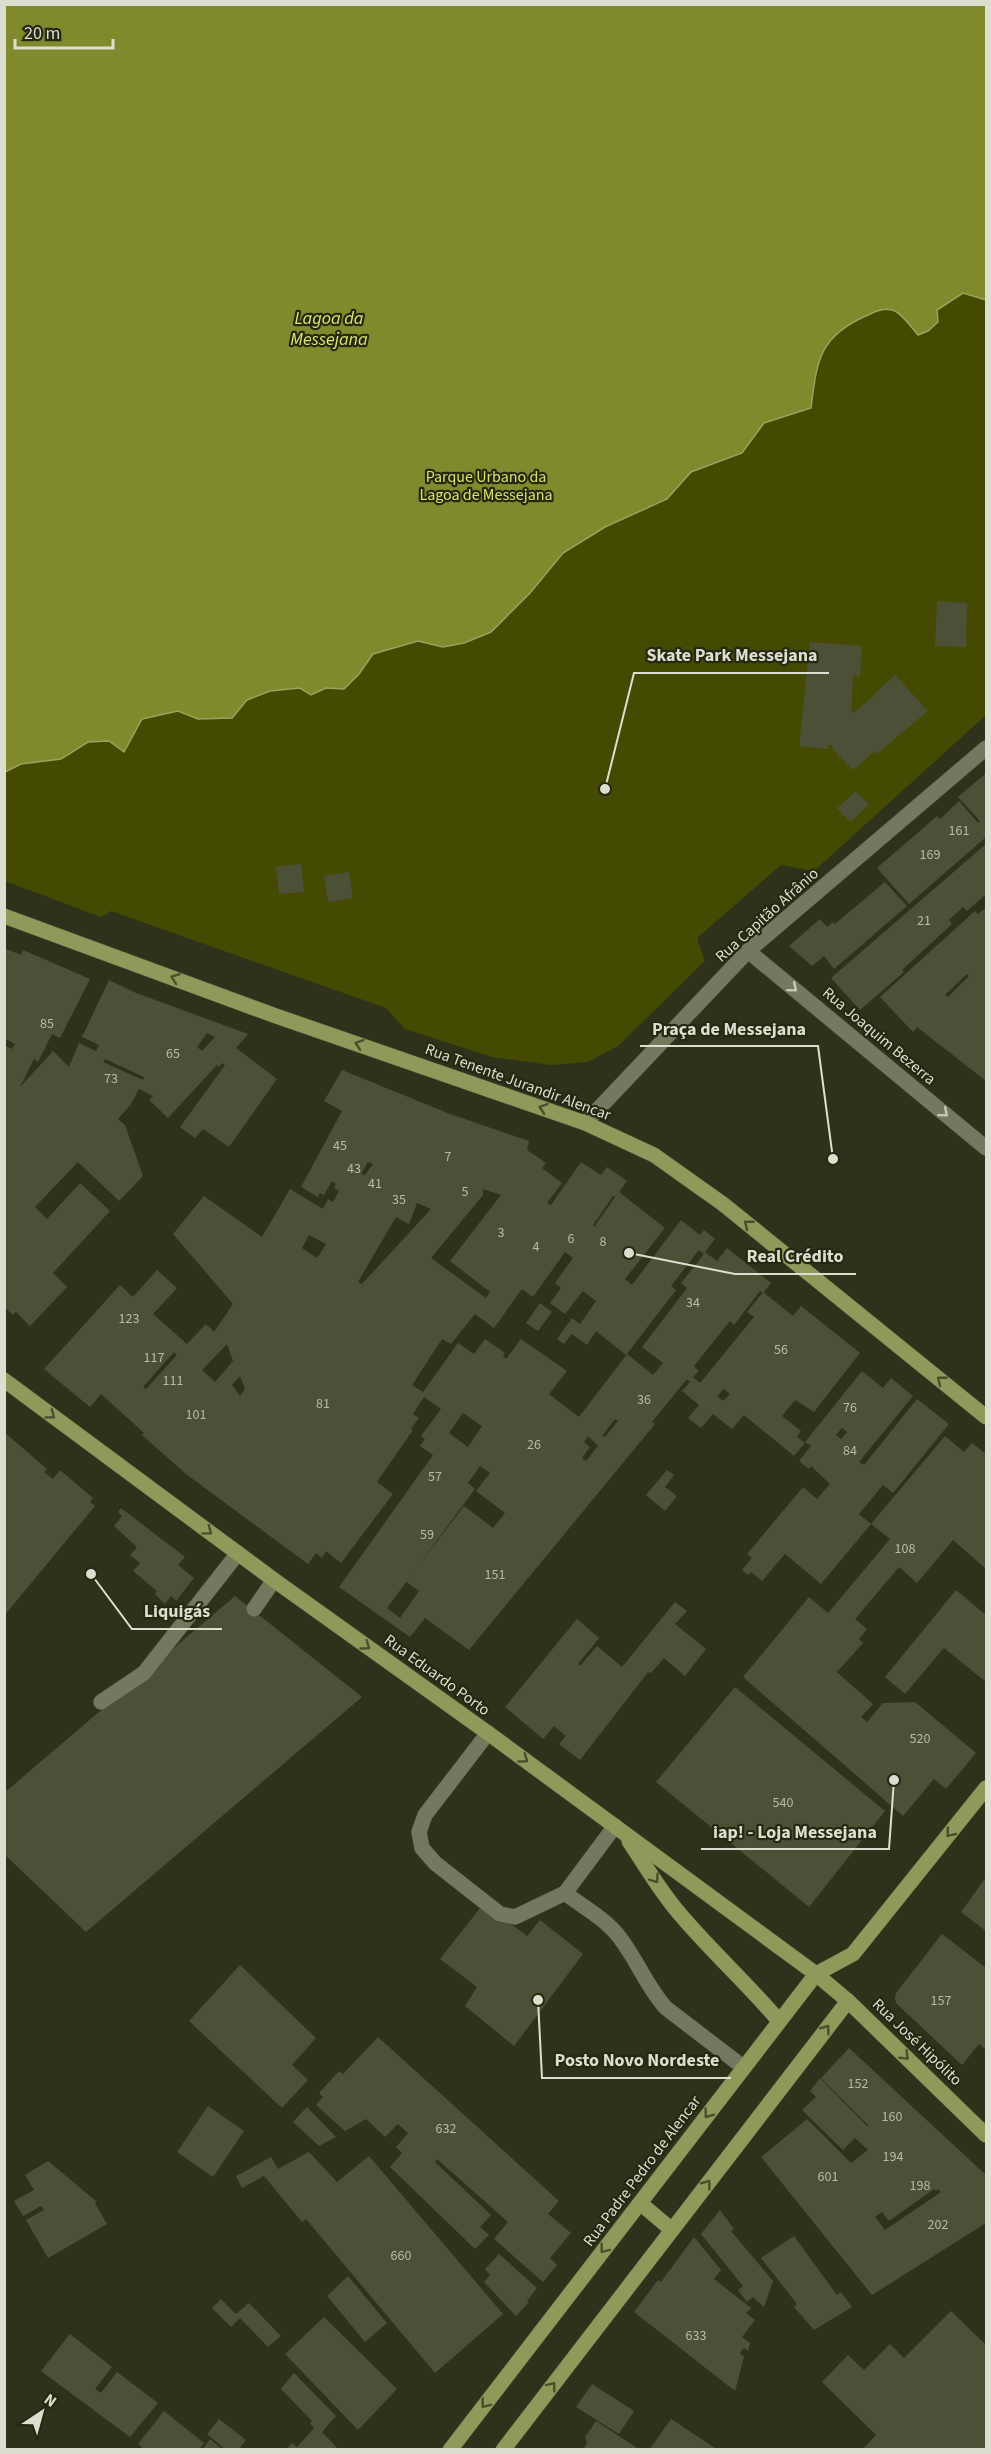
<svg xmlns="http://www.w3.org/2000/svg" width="991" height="2454" font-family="'Source Sans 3',sans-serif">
  <rect width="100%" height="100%" fill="#2f321b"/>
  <polygon fill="#444a02" points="4,5 986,5 986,715 814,871 781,865 697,938 705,961 618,1046 588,1062 551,1065 492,1057 405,1029 386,1008 111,911 101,917 5,881"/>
  <path fill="#81892d" stroke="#9ca25e" stroke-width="1.5" d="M4,5H986V300L963,293L937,310L938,322L928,331L918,335C912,328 903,315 895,311C885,307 876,311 868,315C819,336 817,360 811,408L764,423L742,453L691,472L667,499L605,527L563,553L530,593L491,632L464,643L443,647L418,641L373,654L359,674L344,689L326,688L311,695L300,688L270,691L247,700L232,718L198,719L178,711L142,719L124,752L109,741L88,742L61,759L21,764L5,772Z"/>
  <g fill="#4c5037" fill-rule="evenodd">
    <polygon points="937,601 967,603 966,647 935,646"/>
    <polygon points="810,642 862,646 860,677 853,676 851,714 874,696 873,695 895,675 928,711 877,754 875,751 853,770 834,751 832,745 828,745 828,749 799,746"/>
    <polygon points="986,773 986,837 909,904 877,868 937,816 940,819 959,801 978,823 980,821 958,797"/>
    <polygon points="856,791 869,805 850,822 837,808"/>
    <polygon points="986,844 986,894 967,911 963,907 949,920 952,924 902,970 904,972 860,1010 831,978"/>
    <polygon points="301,864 304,892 279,894 276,867"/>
    <polygon points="349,872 353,898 328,902 324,876"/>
    <polygon points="885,882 907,906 834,969 824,956 812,966 789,946 820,919 827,927 833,922 835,924"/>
    <path d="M986,908V1081L917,1027L913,1032L880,997L975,911L978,914ZM967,974L969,976L948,997L945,995Z"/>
    <path d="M4,948L21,955L23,950L90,979L60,1038L52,1034L38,1062L34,1059L20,1087L53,1051L69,1067L79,1043L96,1051L99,1045L82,1037L109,980L136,993L248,1034L236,1048L277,1079L229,1147L203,1129L195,1138L180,1127L225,1065L222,1063L219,1067L217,1065L168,1118L149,1100L153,1096L139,1089L131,1104L118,1119L125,1125L143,1176L119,1201L78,1162L35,1207L47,1219L80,1183L110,1211L53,1273L67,1287L30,1326L16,1312L13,1315L4,1307V1045L12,1049L15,1044L4,1038ZM207,1033L215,1037L202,1051L197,1047ZM105,1059L144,1077L143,1080L103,1062Z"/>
    <path d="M342,1070L450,1114L529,1141L527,1150L546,1163L542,1168L562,1183L547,1203L551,1205L581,1162L601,1175L607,1167L627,1181L619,1192L665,1228L625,1279L632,1285L681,1220L700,1235L704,1230L715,1239L705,1252L717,1261L727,1248L771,1283L763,1293L760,1291L734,1325L730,1321L694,1366L699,1371L693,1377L700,1383L754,1317L747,1312L763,1292L793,1316L801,1306L860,1353L814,1412L795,1400L782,1416L801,1431L797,1437L805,1443L794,1456L744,1415L732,1429L713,1414L701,1428L688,1418L699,1405L682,1391L690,1382L687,1379L652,1422L655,1424L469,1650L425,1618L410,1637L339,1587L433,1455L420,1446L425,1439L421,1436L441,1409L424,1397L413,1414L419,1418L411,1429L413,1430L377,1482L393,1494L341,1563L326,1551L322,1558L316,1553L308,1564L186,1474L142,1435L144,1433L101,1394L90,1407L44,1369L120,1285L133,1297L157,1270L177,1288L153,1314L187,1344L206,1324L214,1332L233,1304L173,1234L204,1196L262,1237L290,1189L323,1209L328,1199L333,1202L339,1191L334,1188L336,1184L332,1181L324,1195L320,1193L318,1197L301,1187L342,1111L324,1101ZM368,1162L373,1164L365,1175L361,1174ZM483,1189L501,1195L450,1261L490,1292L486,1298L431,1258L483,1195ZM613,1196L615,1197L594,1227L593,1225ZM417,1203L431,1209L362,1284L358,1282L396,1217L409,1224ZM309,1235L326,1244L317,1258L302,1248ZM699,1250L704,1254L681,1283L687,1288L642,1347L663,1363L653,1375L627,1354L579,1417L549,1394L567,1371L521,1339L506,1359L503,1356L505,1353L485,1339L474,1354L458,1343L423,1392L412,1385L442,1339L451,1344L475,1314L494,1328L522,1289L533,1297L565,1252L573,1258L555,1283L561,1288L550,1303L565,1314L583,1291L596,1301L580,1324L572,1318L557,1339L564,1344L572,1334L587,1345L596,1331L626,1355L676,1290L671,1286ZM227,1344L233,1361L215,1382L202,1370ZM174,1352L177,1355L146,1389L143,1387ZM240,1376L245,1389L240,1396L232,1385ZM724,1389L730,1394L723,1401L717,1396ZM463,1413L482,1426L468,1447L449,1433ZM615,1419L618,1421L605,1437L602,1436ZM588,1436L598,1446L586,1461L582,1458L590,1447L584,1442ZM480,1466L490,1473L476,1491L505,1513L493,1528L464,1506L406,1582L419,1591L400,1618L387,1608L475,1489L468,1483Z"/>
    <polygon points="540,1303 552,1312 538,1331 526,1323"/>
    <path d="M862,1371L883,1388L891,1378L913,1396L859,1462L864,1465L917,1399L949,1424L893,1493L883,1485L859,1514L871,1524L821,1584L785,1554L762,1581L751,1572L748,1575L742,1570L752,1558L747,1554L803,1487L817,1499L830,1484L811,1466L809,1469L799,1461L811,1446L805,1442ZM842,1428L847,1432L841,1439L836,1435Z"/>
    <polygon points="4,1432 47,1469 44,1472 53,1479 60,1470 93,1498 90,1502 95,1506 4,1616"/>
    <polygon points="945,1436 964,1452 972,1443 986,1454 986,1565 985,1568 953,1540 917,1583 899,1567 855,1619 867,1629 859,1639 863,1643 837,1672 873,1704 861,1717 867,1722 883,1703 915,1702 976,1753 946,1789 934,1779 903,1816 743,1677 809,1597 828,1613 890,1539 871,1524"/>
    <polygon points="667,1470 674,1475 665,1487 677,1496 665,1511 646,1495"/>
    <polygon points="121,1508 185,1557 178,1565 194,1578 176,1601 171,1596 165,1604 155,1594 157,1591 133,1571 140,1563 130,1555 137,1547 114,1526 122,1516 118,1512"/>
    <polygon points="956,1590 986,1615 986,1682 944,1648 905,1694 885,1677"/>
    <polygon points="235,1596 362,1697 86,1932 4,1854 4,1793"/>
    <polygon points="675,1602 687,1611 675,1624 706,1649 685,1676 664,1658 651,1673 648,1672 580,1760 559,1744 566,1736 554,1726 543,1739 505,1707 577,1619 599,1638 578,1664 580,1666 597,1646 622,1667"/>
    <polygon points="735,1687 885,1811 809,1907 656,1782"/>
    <polygon points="986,1877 986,1931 961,1912"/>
    <polygon points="484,1903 527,1936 540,1920 583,1954 514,2046 465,2006 477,1987 440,1959"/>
    <polygon points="942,1934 986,1968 986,2050 979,2044 962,2065 896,2003 895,1999 896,1993"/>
    <polygon points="240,1965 316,2038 292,2065 308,2080 282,2108 189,2021"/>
    <polygon points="378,2037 559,2201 548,2214 571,2233 550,2258 557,2265 543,2282 494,2239 508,2222 437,2159 435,2162 491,2215 480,2227 489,2235 475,2249 390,2167 402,2153 396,2147 408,2133 398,2124 385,2137 366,2119 345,2131 316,2105 323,2097 319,2093 339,2071 343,2074"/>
    <path d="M849,2048L986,2175V2223L872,2295L761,2157L807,2119L851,2163L868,2150L855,2138L843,2150L802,2110L816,2097L810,2091L820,2078L868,2127L869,2126L821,2078ZM934,2189L936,2191L938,2189L941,2192L885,2230L875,2217L882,2212L889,2221Z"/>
    <polygon points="208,2106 244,2131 213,2177 177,2152"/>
    <polygon points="307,2107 336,2137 319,2146 293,2122"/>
    <polygon points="309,2152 337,2182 369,2156 503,2314 435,2373 306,2219 302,2222 264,2176 242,2188 236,2176 271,2157 278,2169"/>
    <polygon points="48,2161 97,2202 95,2203 107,2224 48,2258 26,2220 44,2210 41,2206 23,2216 14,2201 34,2190 25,2175"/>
    <polygon points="720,2210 734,2229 731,2231 773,2281 764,2307 753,2297 747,2302 738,2290 743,2286 701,2234"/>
    <polygon points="794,2236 837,2295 841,2292 852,2307 814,2330 794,2307 797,2304 761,2258"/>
    <polygon points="694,2237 721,2270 714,2279 751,2308 746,2313 755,2320 742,2337 750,2343 748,2351 744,2348 740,2353 744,2357 735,2391 634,2312 658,2280 661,2282"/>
    <polygon points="499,2254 537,2288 527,2301 529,2302 516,2316 484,2282 490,2275 485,2269"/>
    <polygon points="348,2276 387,2323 365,2342 327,2296"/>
    <polygon points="221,2299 236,2314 249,2303 281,2336 268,2347 240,2318 231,2327 212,2308"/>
    <polygon points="951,2311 986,2345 986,2450 862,2450 876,2435 822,2382 848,2355 864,2370 890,2344 904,2358"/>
    <polygon points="324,2317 397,2389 358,2430 285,2354"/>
    <polygon points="70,2334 112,2367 95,2389 101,2393 117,2372 158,2403 130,2437 41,2371"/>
    <polygon points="294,2373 336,2416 322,2432 339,2450 286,2450 292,2443 297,2447 314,2428 310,2423 312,2421 281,2389"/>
    <polygon points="592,2384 634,2411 619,2434 576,2407"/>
    <polygon points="164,2411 204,2443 199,2450 145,2450 138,2444"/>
    <polygon points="219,2419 246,2440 238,2450 226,2450 207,2434"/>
    <polygon points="671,2419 718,2450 649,2450"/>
    <polygon points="596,2421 640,2450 583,2450 587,2443 585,2437"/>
    <polygon points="210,2439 223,2450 202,2450"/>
  </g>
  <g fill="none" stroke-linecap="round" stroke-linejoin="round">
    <g stroke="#4b4d39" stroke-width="16">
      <g id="service">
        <polyline points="254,1609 274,1580"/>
        <polyline points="101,1702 144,1673 238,1553"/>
        <polyline points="488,1733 425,1815 419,1832 422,1848 435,1863 500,1914 515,1917 565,1893 615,1826"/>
        <path d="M565,1893C583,1907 606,1919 620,1938C637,1960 647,1987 666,2008L743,2067"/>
      </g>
    </g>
    <g stroke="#4b4d39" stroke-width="16">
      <g id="minor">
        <polyline points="748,951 986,1148"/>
        <polyline points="585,1123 748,951 986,748"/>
      </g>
    </g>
    <g stroke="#4b4d39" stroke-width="16">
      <g id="primary">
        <polyline points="4,916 276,1016 585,1123 654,1155 723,1204 986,1417"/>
        <polyline points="4,1380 274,1580 488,1733 816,1974 848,2001 986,2135"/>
        <path d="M629,1841C645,1865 660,1891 679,1913C710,1950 747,1983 779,2021"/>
        <polyline points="640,2203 672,2230"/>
        <polyline points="450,2450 816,1974 853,1954 986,1788"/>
        <polyline points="503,2450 848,2001"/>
      </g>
    </g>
    <use href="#service" stroke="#74785e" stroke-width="15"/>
    <use href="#minor" stroke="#74785e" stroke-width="15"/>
    <use href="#primary" stroke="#90985a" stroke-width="15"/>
  </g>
  <defs><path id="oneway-chevron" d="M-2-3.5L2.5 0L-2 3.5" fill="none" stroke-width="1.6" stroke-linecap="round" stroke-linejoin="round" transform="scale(1.5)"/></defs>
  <g stroke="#4b4f2b">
    <use href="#oneway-chevron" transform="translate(175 978) rotate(-160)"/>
    <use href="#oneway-chevron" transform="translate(359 1044) rotate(-161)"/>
    <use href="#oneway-chevron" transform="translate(543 1108) rotate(-161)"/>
    <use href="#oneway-chevron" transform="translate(748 1224) rotate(-141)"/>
    <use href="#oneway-chevron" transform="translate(941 1380) rotate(-141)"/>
    <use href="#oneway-chevron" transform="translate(51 1415) rotate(37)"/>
    <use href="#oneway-chevron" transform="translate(208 1531) rotate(37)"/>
    <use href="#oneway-chevron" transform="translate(366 1646) rotate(36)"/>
    <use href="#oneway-chevron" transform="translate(524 1759) rotate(36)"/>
    <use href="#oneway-chevron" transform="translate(950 1833) rotate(129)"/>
    <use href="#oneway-chevron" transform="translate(655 1879) rotate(55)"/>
    <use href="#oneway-chevron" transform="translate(826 2029) rotate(-53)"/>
    <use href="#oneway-chevron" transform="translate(905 2056) rotate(44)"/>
    <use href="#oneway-chevron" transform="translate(708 2114) rotate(127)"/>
    <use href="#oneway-chevron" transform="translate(707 2184) rotate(-53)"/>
    <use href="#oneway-chevron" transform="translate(604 2249) rotate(128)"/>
    <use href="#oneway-chevron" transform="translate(552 2386) rotate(-52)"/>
    <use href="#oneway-chevron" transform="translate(485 2404) rotate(128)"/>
  </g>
  <g stroke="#c7cab9">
    <use href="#oneway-chevron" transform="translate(793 988) rotate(40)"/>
    <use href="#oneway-chevron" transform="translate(944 1113) rotate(40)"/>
  </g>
  <g text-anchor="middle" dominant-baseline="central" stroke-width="4.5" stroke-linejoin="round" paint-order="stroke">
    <g font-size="14" fill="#b8baaa">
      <text x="959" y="831">161</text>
      <text x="930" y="855">169</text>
      <text x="924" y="921">21</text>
      <text x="47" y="1024">85</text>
      <text x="173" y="1054">65</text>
      <text x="111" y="1079">73</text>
      <text x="340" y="1146">45</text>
      <text x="448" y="1157">7</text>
      <text x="354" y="1169">43</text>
      <text x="375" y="1184">41</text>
      <text x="465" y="1192">5</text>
      <text x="399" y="1200">35</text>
      <text x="501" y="1233">3</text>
      <text x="571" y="1239">6</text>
      <text x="603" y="1242">8</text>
      <text x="536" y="1247">4</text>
      <text x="693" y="1303">34</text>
      <text x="129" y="1319">123</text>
      <text x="781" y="1350">56</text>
      <text x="154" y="1358">117</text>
      <text x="173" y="1381">111</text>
      <text x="644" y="1400">36</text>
      <text x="323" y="1404">81</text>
      <text x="850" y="1408">76</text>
      <text x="196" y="1415">101</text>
      <text x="534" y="1445">26</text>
      <text x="850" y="1451">84</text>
      <text x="435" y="1477">57</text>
      <text x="427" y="1535">59</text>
      <text x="905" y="1549">108</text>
      <text x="495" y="1575">151</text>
      <text x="920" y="1739">520</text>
      <text x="783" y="1803">540</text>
      <text x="941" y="2001">157</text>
      <text x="858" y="2084">152</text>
      <text x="892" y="2117">160</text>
      <text x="446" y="2129">632</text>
      <text x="893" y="2157">194</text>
      <text x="828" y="2177">601</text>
      <text x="920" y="2186">198</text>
      <text x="938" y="2225">202</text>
      <text x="401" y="2256">660</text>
      <text x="696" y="2336">633</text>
    </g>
    <g font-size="16" fill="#d6e36a" stroke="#262811">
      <text x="486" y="477">Parque Urbano da<tspan x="486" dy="18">Lagoa de Messejana</tspan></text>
    </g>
    <g font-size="16" fill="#dcded0" stroke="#262811">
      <text transform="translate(767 915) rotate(-42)">Rua Capitão Afrânio</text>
      <text transform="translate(879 1036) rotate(40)">Rua Joaquim Bezerra</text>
      <text transform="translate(518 1082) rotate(20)">Rua Tenente Jurandir Alencar</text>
      <text transform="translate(437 1675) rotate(36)">Rua Eduardo Porto</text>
      <text transform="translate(917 2042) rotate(44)">Rua José Hipólito</text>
      <text transform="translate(642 2171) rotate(-53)">Rua Padre Pedro de Alencar</text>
    </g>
    <g font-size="18" font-style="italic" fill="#dbe870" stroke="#262811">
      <text x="329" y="318">Lagoa da<tspan x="329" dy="21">Messejana</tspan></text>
    </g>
  </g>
  <path fill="none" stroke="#dcded0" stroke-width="2" d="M605 789L634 673H829M833 1159L818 1046H640M629 1253L735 1274H856M91 1574L132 1629H222M894 1780L889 1849H701M538 2000L542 2078H731"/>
  <g fill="#dcded0" stroke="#262811" stroke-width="2">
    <circle cx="605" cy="789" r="6"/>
    <circle cx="833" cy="1159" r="6"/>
    <circle cx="629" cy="1253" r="6"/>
    <circle cx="91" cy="1574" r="6"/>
    <circle cx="894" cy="1780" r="6"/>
    <circle cx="538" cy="2000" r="6"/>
  </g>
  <g font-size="18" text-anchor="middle" font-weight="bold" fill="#dcded0" stroke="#262811" stroke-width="4.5" stroke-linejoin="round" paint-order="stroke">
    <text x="732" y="661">Skate Park Messejana</text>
    <text x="729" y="1035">Praça de Messejana</text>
    <text x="795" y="1262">Real Crédito</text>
    <text x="177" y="1617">Liquigás</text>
    <text x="795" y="1838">iap! - Loja Messejana</text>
    <text x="637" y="2066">Posto Novo Nordeste</text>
  </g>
  <rect width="991" height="2454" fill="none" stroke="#dcded0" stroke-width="12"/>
  <g transform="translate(42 2412) rotate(36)" stroke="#262811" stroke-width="4.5" paint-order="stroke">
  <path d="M0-4.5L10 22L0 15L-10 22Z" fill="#dcded0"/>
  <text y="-9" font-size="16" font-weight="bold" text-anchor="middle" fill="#dcded0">N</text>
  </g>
  <path d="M15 39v9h98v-9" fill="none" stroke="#dcded0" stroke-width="3"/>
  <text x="24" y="39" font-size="18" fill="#dcded0" stroke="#262811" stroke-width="4.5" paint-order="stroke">20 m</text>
</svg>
